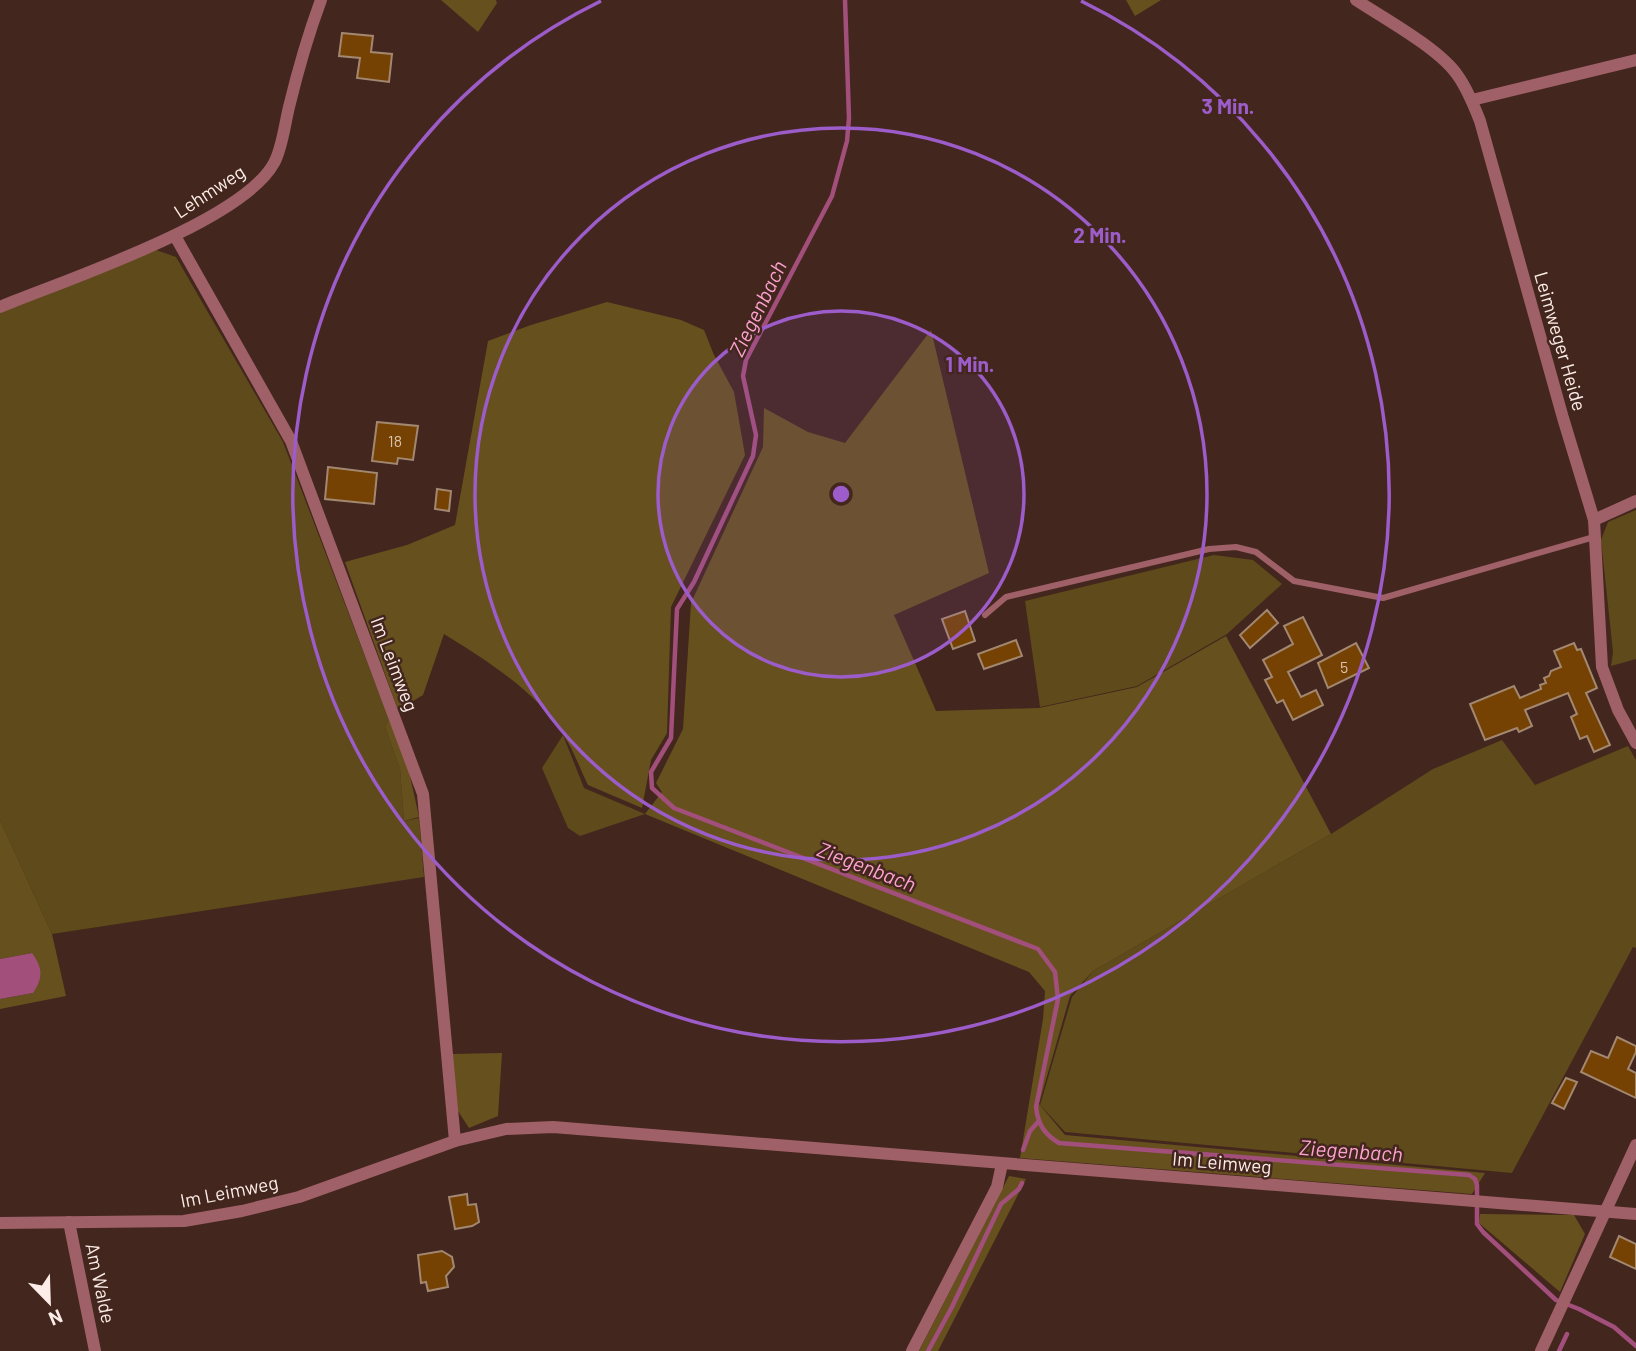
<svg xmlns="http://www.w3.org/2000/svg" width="1636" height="1351" font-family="Barlow,sans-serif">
  <rect width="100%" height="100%" fill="#43261d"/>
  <g fill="#5e4a1a">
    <polygon points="156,250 176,257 283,442 389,719 385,727 400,769 404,821 419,818 424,877 52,934 0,820 0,313"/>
    <polygon points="1636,510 1636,659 1611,666 1613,652 1601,540 1608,522"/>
    <polygon points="1214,555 1253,560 1282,584 1227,634 1137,686 1040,707 1025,601"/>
    <polygon points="563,735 584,788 645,814 580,836 568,828 542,768"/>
    <polygon points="1502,740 1535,785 1628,746 1636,760 1636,948 1633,947 1512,1173 1065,1132 1040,1105 1072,997 1093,971 1331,834 1433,769"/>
  </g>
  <g fill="#66511e">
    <polygon points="441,0 496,0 497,3 478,32"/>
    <polygon points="1126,0 1161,0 1135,16"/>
    <path d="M607,302L681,320L704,330L714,355L734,392L745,455L671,607L667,733L651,760L642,808L588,785C580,769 574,751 564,736C539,693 486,660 444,634L423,695L398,710L345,562L407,545L455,525L488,341L531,325Z"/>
    <polygon points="931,330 989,573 894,615 936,711 1039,708 1137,687 1226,636 1331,834 1093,971 1070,996 1039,1104 1065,1135 1485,1173 1472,1194 1020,1158 1043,1019 1045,991 1029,972 645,814 662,792 656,783 683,729 691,603 763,447 764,408 808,432 845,443"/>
    <polygon points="389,719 408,767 419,817 404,821 400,769 385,727"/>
    <polygon points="0,820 52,934 66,996 0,1009 0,999 33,993 32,953 0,959"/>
    <polygon points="502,1053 498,1116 469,1128 458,1111 452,1054"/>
    <polygon points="1009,1176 1026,1179 938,1351 919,1351"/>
    <polygon points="1480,1214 1574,1215 1585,1234 1560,1292 1479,1223"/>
  </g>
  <path fill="#a24f7c" d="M32,953C43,968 43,978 33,993L0,999V959Z"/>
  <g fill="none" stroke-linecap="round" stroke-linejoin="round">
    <g stroke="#a24f7c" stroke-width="4.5">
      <path d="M845,0L849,118L847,141L832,196L746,360L743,376L756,435L753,456L694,582L677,609L671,738L651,772L652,788L674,808L1038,949L1055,972L1058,999L1036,1107C1038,1124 1044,1134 1059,1143L1469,1175L1475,1179L1477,1185V1224L1483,1232L1556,1300L1579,1309L1614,1327L1636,1346"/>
      <polyline points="1023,1150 1030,1131 1038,1122"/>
      <polyline points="928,1351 952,1307 1001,1204 1019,1189 1022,1183"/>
      <polyline points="1559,1351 1567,1334"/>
    </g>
  </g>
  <g fill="#754203" stroke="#a38871" stroke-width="2">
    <polygon points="342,33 373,36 371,52 392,54 389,82 357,78 360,58 339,56"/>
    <polygon points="377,422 418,426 413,460 398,458 397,464 372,461"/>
    <polygon points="328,467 377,473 374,504 325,499"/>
    <polygon points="437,489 451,491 449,511 435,509"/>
    <polygon points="1267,610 1278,623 1250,648 1240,635"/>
    <polygon points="965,611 975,641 953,649 942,619"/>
    <polygon points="1303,617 1322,655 1288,672 1301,697 1316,690 1323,705 1293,720 1283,700 1277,703 1265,680 1272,677 1263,660 1293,644 1284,626"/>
    <polygon points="1016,640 1022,656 984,669 978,654"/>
    <polygon points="1356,643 1369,668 1328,688 1318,663"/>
    <polygon points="1574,643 1577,650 1581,649 1597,688 1586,693 1610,745 1594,752 1587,736 1580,739 1571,717 1577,714 1568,693 1525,710 1532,726 1519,732 1517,728 1485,740 1470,704 1514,686 1520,698 1541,689 1540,685 1546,683 1544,678 1549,676 1551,671 1561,667 1554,651"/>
    <polygon points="1617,1037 1636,1046 1636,1052 1628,1069 1636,1073 1636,1098 1581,1072 1591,1051 1608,1058"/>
    <polygon points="1566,1078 1577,1082 1564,1109 1552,1103"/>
    <polygon points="467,1194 468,1205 476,1204 479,1222 472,1226 455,1229 449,1197"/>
    <polygon points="1619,1236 1636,1244 1636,1269 1610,1257"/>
    <polygon points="442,1251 452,1257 454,1267 446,1276 448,1287 428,1291 426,1282 421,1283 418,1255"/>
  </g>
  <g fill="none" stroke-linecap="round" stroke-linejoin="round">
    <polyline stroke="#9f6067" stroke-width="6" points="985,615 1006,597 1209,549 1236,547 1256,552 1294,581 1383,598 1594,537"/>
    <g stroke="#9f6067" stroke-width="12">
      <path d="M1356,0C1385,19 1440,49 1458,76C1468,90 1474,106 1480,121L1563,418L1594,520L1602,667L1618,710L1636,743"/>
      <polyline points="1472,100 1636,60"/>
      <polyline points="175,236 291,441 423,794 455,1141"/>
      <path d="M0,307C65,280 242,222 274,163C282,149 285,123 289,107C298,70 308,35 321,0"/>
      <polyline points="1594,520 1636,501"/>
      <polyline points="69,1222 95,1351"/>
      <polyline points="0,1223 184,1221 242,1211 299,1197 455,1141 506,1129 553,1127 1636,1214"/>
      <polyline points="912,1351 997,1187 1002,1164"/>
      <polyline points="1541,1351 1636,1145"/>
    </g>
  </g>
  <circle cx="841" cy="494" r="183" fill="#9c5cc9" fill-opacity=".12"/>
  <g fill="none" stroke="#9c5cc9" stroke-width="3.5">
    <circle cx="841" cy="494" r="183"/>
    <circle cx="841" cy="494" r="366"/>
    <path d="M1081 1A548 548 0 1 1 601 1"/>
  </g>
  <g text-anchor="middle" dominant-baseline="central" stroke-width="5" stroke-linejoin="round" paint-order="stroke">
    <g font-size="16" fill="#dbc2af">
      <text x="395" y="440">18</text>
      <text x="1344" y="666">5</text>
    </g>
    <g font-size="19" fill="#fdede8" stroke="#43261d">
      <text transform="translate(209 191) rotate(-33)">Lehmweg</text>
      <text transform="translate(1561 341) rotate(74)">Leimweger Heide</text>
      <text transform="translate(395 664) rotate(69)">Im Leimweg</text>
      <text transform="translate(1222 1162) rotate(5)">Im Leimweg</text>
      <text transform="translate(229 1191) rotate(-11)">Im Leimweg</text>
      <text transform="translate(101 1283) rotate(78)">Am Walde</text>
    </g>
    <g font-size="21" font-style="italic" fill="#fda2d0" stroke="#43261d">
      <text transform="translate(757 308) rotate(-64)">Ziegenbach</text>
      <text transform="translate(867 866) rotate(21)">Ziegenbach</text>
      <text transform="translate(1351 1150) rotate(4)">Ziegenbach</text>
    </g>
  </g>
  <circle cx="841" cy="494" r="10" fill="#9c5cc9" stroke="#43261d" stroke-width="3.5"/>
  <g font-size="21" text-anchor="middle" font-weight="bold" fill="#9c5cc9" stroke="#43261d" stroke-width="5" stroke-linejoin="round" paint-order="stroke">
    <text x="1228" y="114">3 Min.</text>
    <text x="1100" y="243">2 Min.</text>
    <text x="970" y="372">1 Min.</text>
  </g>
  <g transform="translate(49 1302) rotate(157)" stroke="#43261d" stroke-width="5" paint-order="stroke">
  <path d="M0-5L12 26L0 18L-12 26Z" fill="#fdede8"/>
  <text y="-10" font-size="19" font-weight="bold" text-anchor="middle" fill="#fdede8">N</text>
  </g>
</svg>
